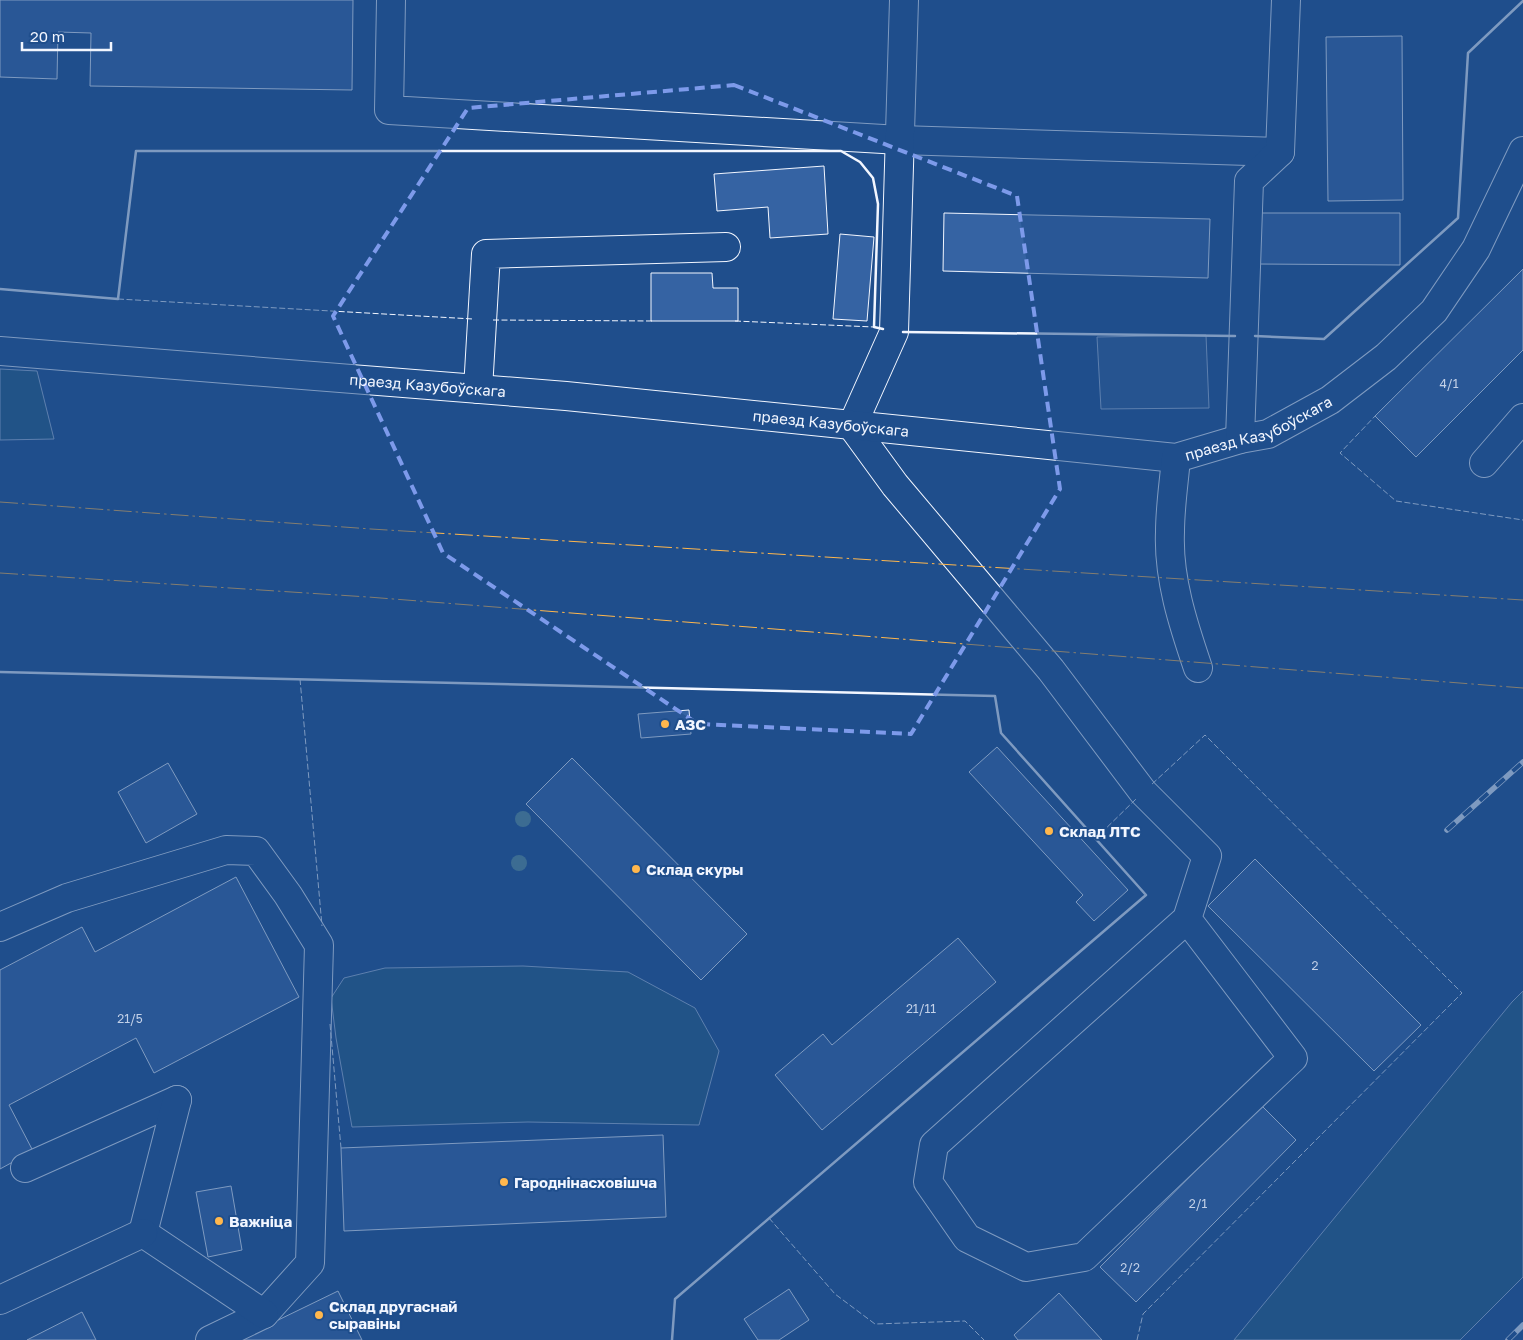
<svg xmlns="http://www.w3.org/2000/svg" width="1523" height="1340" font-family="'Golos Text',sans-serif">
  <rect width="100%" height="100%" fill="#1f4e8c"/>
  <g fill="#245a82" stroke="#a8bbd7">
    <polygon points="0,369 37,371 54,439 0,440"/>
    <polygon points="523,966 628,972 695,1008 719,1051 699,1125 528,1122 352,1127 336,1038 331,998 344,978 385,968"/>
    <polygon points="1523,991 1523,1277 1460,1340 1234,1340 1512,1002"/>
  </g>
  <polygon fill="#305b95" stroke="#a8bbd7" points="1206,335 1209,408 1101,409 1097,337"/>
  <g fill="#3563a3" stroke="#f2f6ff">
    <polygon points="0,0 353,0 352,90 90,86 91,33 58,32 57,79 0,77"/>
    <polygon points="1402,36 1403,200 1328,201 1326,37"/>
    <polygon points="824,166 828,234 770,238 768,207 717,211 714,174"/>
    <polygon points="944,213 1210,219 1208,278 943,271"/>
    <polygon points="1257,213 1400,213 1400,265 1257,264"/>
    <polygon points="840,234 874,237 867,321 833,319"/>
    <polygon points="1523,269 1523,350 1416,457 1375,416"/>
    <polygon points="651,273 712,273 713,288 738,288 738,321 651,321"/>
    <polygon points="689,710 691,734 641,738 638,714"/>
    <polygon points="997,747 1128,890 1094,921 1076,902 1083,895 969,772"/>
    <polygon points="572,758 747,934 701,980 526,804"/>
    <polygon points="168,763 197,814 146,843 118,792"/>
    <polygon points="1255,859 1421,1025 1374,1071 1208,906"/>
    <polygon points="236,877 299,997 154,1073 136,1038 9,1105 33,1151 0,1169 0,970 82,927 95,952"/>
    <polygon points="958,938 996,982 822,1130 775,1075 823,1034 832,1045"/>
    <polygon points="1261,1105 1296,1140 1136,1302 1100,1267"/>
    <polygon points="663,1135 666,1217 344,1231 341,1148"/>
    <polygon points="231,1186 242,1250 208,1257 196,1192"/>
    <polygon points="789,1289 809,1320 779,1340 758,1340 744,1319"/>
    <polygon points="338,1291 362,1340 237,1340"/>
    <polygon points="1059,1293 1102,1340 1018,1340 1014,1335"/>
    <polygon points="82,1312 96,1340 27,1340"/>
  </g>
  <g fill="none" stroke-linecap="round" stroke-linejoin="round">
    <g stroke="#f2f6ff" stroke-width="30">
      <g id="minor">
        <polyline points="391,0 389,110 900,140 1280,152"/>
        <polyline points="904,0 894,332 852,426 895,485 1051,670 1143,792 1207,856 1187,919 934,1145 928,1182 967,1238 1026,1267 1084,1257 1293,1058 1187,919"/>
        <path id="s1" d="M0,351L566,396L1176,458L1240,439L1268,434L1330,400L1386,357L1434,311L1476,249L1523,151"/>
        <polyline points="478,389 486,254 726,247"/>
        <polyline points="1240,439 1249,181 1280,152 1286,0"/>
        <path d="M1176,458C1174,482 1170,507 1170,532C1168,578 1183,624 1198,668"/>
        <polyline points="1484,463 1523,418"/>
        <polyline points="0,927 67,898 226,850 256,851 288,895 319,945 310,1263 264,1314 210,1340"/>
        <polyline points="25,1168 177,1100"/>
        <polyline points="143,1233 264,1314"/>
        <polyline points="143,1233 177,1100"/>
        <polyline points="0,1300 143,1233"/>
      </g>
    </g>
    <use href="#minor" stroke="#1f4e8c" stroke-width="28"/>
    <g stroke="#f2f6ff" stroke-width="5.5">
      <g id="rail">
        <polyline points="1447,830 1523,762"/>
        <polyline points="1508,1340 1523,1325"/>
      </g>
    </g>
    <use href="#rail" stroke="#1f4e8c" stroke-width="4" stroke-dasharray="11" stroke-linecap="butt"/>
    <g stroke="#f2f6ff" stroke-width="1" stroke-dasharray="6 2.5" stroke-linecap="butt">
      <polyline points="118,299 473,319"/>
      <polyline points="493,320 653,321"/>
      <polyline points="735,321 874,327"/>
      <polyline points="1377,414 1340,453 1396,501 1523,520"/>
      <polyline points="300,679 322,926"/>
      <polyline points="1095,839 1136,799"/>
      <polyline points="330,1024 341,1148"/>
      <polyline points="769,1218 835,1294 875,1324 965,1321 984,1340"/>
      <polyline points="1137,1340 1143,1314 1462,993 1205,735 1151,785"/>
    </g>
    <g stroke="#f2f6ff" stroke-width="2.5">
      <polyline points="0,289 118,299 136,151 841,151 860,162 873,178 878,204 874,327 883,329"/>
      <polyline points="903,332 1235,336"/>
      <polyline points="1255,336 1324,339 1458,218 1468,53 1523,1"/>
      <polyline points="0,672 995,696 1001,733 1146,895 675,1299 672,1340"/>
    </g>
    <g stroke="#ffb74d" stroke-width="1" stroke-dasharray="18 4 2.5 4" stroke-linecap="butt">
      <polyline points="0,502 371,529 1523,600"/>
      <polyline points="0,573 368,597 1523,688"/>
    </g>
  </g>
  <g fill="#61919a">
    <circle cx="523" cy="819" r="8"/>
    <circle cx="519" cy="863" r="8"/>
  </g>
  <path d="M0 0H1523V1340H0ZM734,85L1017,196L1060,489L911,734L698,724L443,553L333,316L468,108Z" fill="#1f4e8c" fill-opacity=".55" fill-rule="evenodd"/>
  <path fill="none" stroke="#7d9aea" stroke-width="4" stroke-dasharray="10 6" stroke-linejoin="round" d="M734,85L1017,196L1060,489L911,734L698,724L443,553L333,316L468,108Z"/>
  <g fill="#ffb74d" stroke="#1f4e8c" stroke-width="2">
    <circle cx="665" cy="724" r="5"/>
    <circle cx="1049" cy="831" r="5"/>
    <circle cx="636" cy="869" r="5"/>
    <circle cx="504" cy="1182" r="5"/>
    <circle cx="219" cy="1221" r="5"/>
    <circle cx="319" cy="1315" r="5"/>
  </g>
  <g text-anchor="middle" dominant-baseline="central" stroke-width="4" stroke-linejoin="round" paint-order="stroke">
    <g font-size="12" fill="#c3d1e8">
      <text x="1449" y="383">4/1</text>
      <text x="1315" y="965">2</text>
      <text x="921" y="1008">21/11</text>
      <text x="130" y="1018">21/5</text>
      <text x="1198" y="1203">2/1</text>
      <text x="1130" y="1267">2/2</text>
    </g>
    <g font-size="15" fill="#f2f6ff" stroke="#1f4e8c">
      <text stroke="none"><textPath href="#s1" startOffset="429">праезд Казубоўскага</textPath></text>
      <text stroke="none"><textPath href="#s1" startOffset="834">праезд Казубоўскага</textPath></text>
      <text stroke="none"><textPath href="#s1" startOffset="1269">праезд Казубоўскага</textPath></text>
    </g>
    <g font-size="15" font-weight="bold" fill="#f2f6ff" stroke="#1f4e8c" text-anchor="start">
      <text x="675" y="724">АЗС</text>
      <text x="1059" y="831">Склад ЛТС</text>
      <text x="646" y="869">Склад скуры</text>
      <text x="514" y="1182">Гароднінасховішча</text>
      <text x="229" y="1221">Важніца</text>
      <text x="329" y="1306">Склад другаснай<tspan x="329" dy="17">сыравіны</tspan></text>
    </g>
  </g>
  <path d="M22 42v8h89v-8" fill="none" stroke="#f2f6ff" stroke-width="2.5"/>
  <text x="30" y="42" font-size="15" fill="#f2f6ff" stroke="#1f4e8c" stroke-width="4" paint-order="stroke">20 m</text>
</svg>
